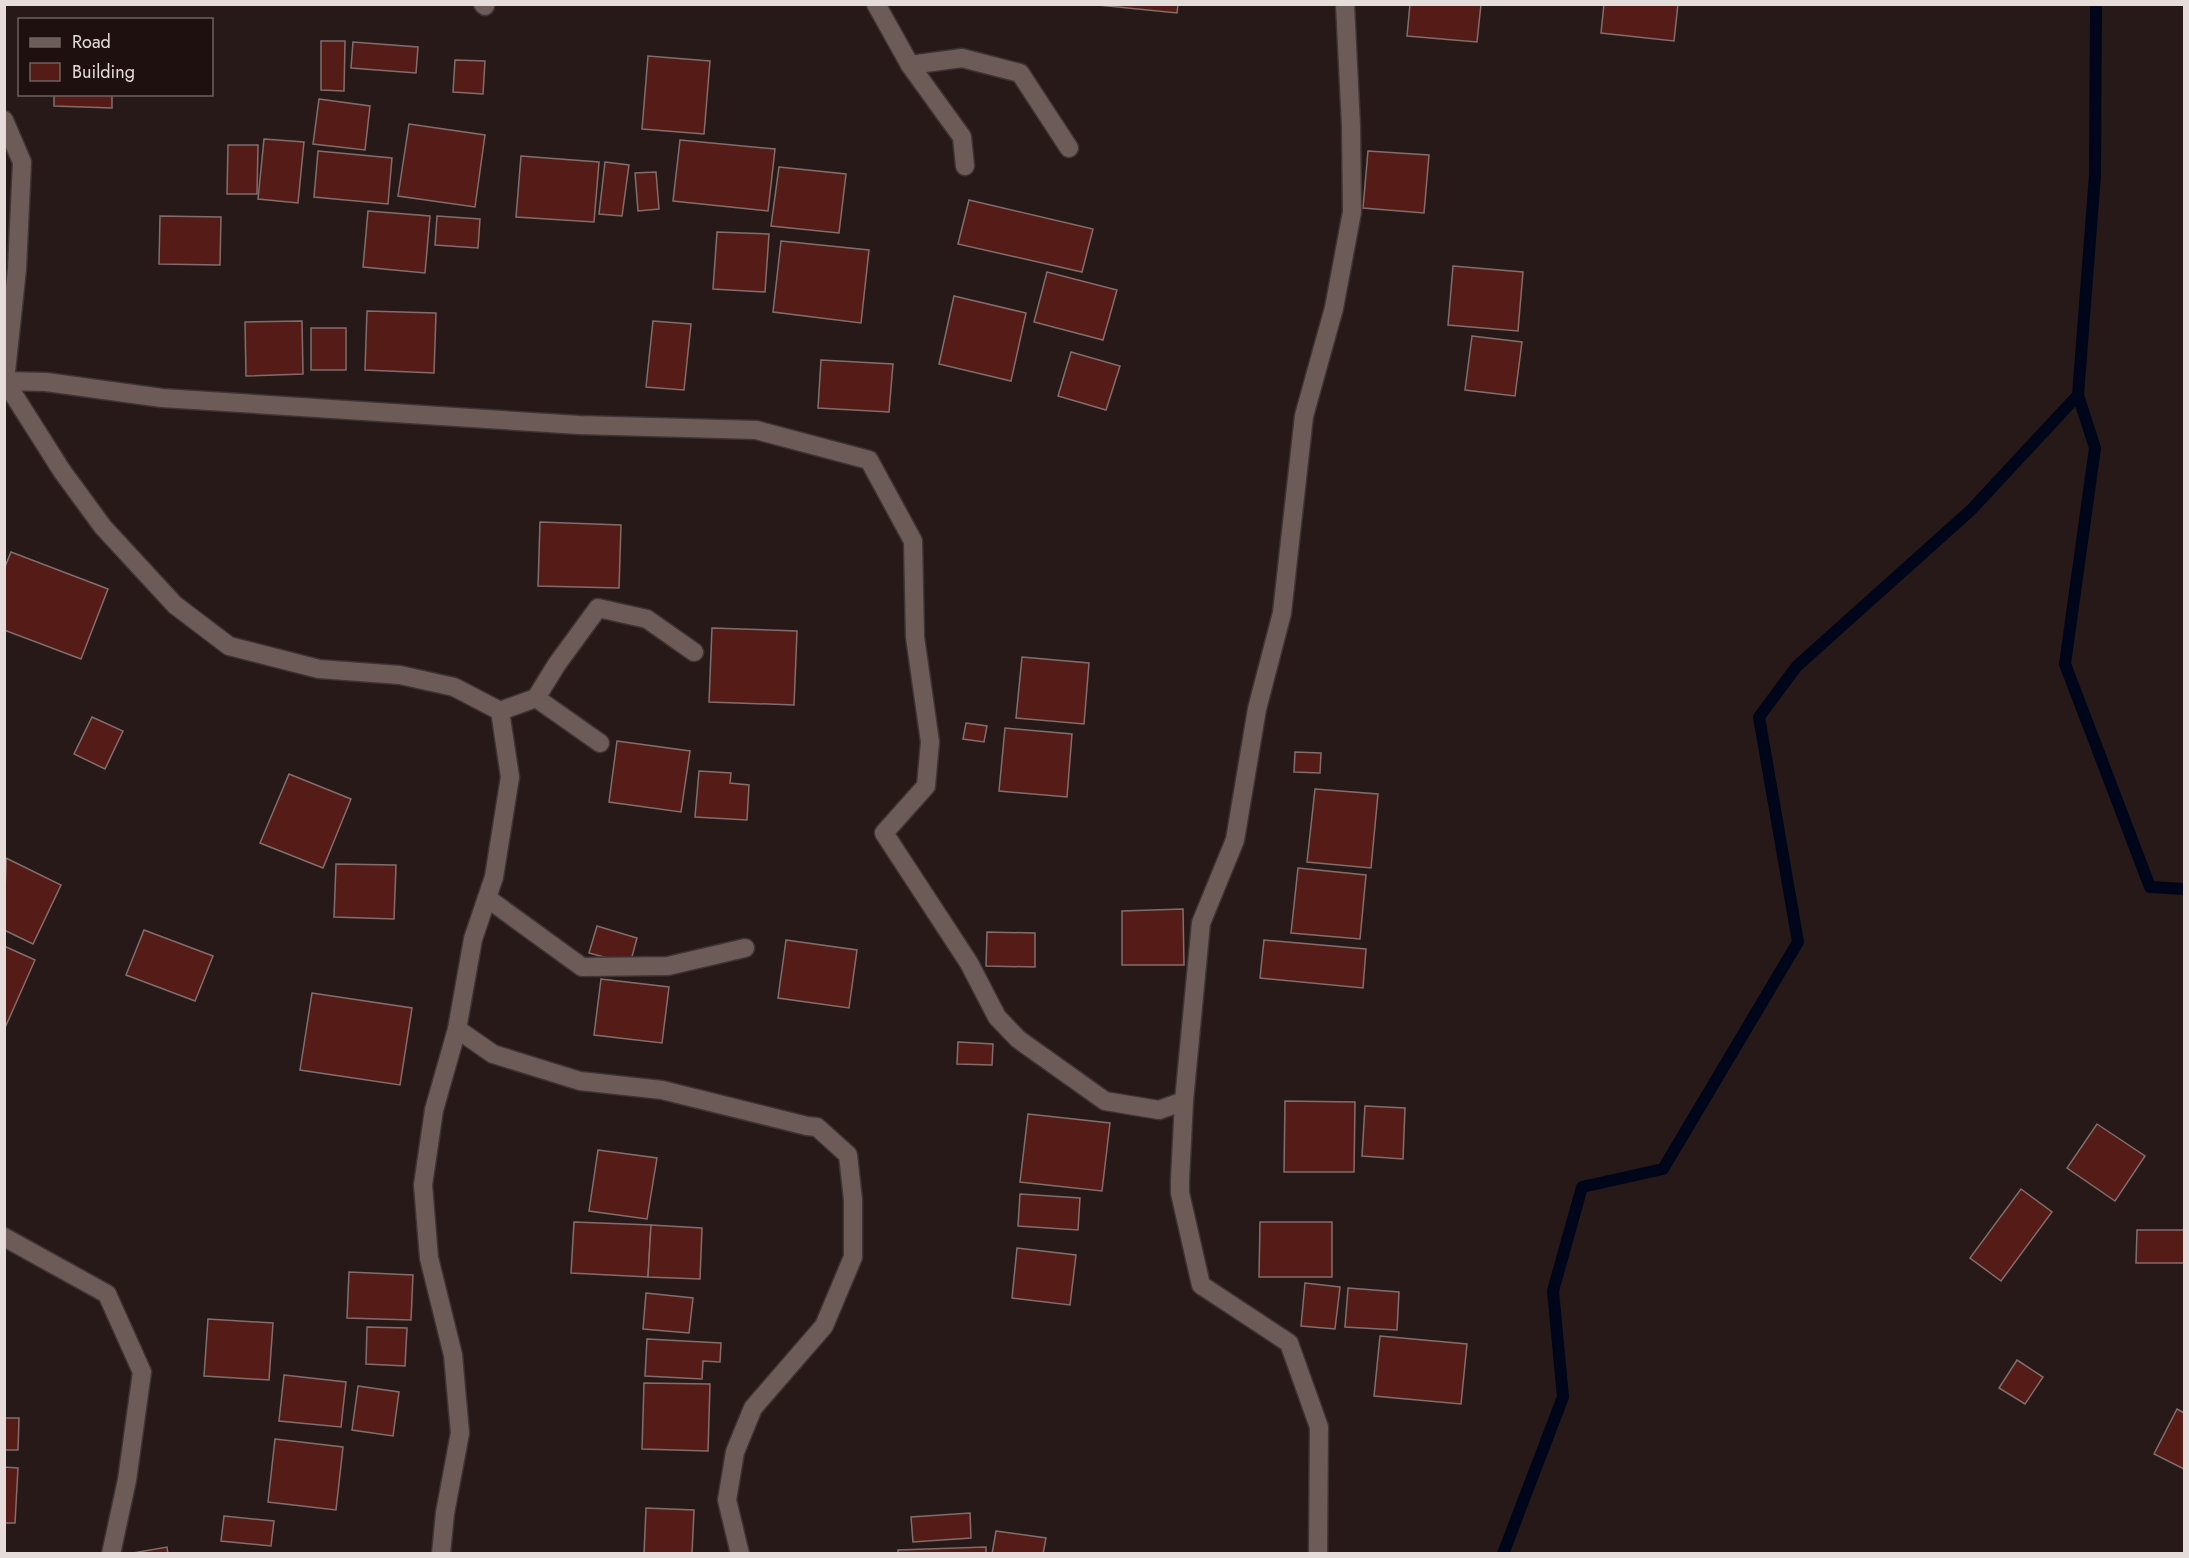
<svg xmlns="http://www.w3.org/2000/svg" width="2189" height="1558" font-family="Jost,sans-serif">
  <rect width="100%" height="100%" fill="#271917"/>
  <g fill="none" stroke-linecap="round" stroke-linejoin="round">
    <g stroke="#00061a" stroke-width="12">
      <polyline points="2078,395 2095,448 2065,664 2150,887 2184,889"/>
      <polyline points="1503,1554 1563,1397 1553,1291 1582,1187 1663,1169 1798,942 1759,717 1797,666 1971,510 2078,395 2095,175 2096,4"/>
    </g>
  </g>
  <g fill="#551b17" stroke="#816e6c" stroke-width="1.5">
    <polygon points="1088,4 1178,4 1177,13"/>
    <polygon points="1410,4 1481,4 1477,42 1407,36"/>
    <polygon points="1604,4 1678,4 1674,41 1601,33"/>
    <polygon points="321,41 345,41 344,91 321,90"/>
    <polygon points="353,42 418,47 416,73 351,68"/>
    <polygon points="648,56 710,61 704,134 642,129"/>
    <polygon points="455,60 485,61 483,94 453,92"/>
    <polygon points="54,94 112,94 112,108 54,106"/>
    <polygon points="319,99 370,106 365,150 313,144"/>
    <polygon points="409,124 485,135 475,207 398,196"/>
    <polygon points="264,139 304,142 298,203 258,199"/>
    <polygon points="680,140 775,149 768,211 673,201"/>
    <polygon points="228,145 258,145 257,194 227,194"/>
    <polygon points="318,151 392,158 388,204 314,197"/>
    <polygon points="1368,151 1429,155 1424,213 1363,208"/>
    <polygon points="521,156 599,162 594,222 516,217"/>
    <polygon points="605,162 629,165 622,216 599,214"/>
    <polygon points="779,167 846,174 839,233 771,226"/>
    <polygon points="656,172 659,209 638,211 635,173"/>
    <polygon points="969,200 1093,229 1082,272 958,244"/>
    <polygon points="368,211 430,216 425,273 363,267"/>
    <polygon points="160,216 221,217 220,265 159,264"/>
    <polygon points="437,216 480,219 478,248 435,245"/>
    <polygon points="717,232 769,234 765,292 713,289"/>
    <polygon points="781,241 869,250 861,323 773,312"/>
    <polygon points="1453,266 1523,272 1518,331 1448,325"/>
    <polygon points="1047,272 1117,290 1103,340 1034,322"/>
    <polygon points="954,296 1026,313 1011,381 939,364"/>
    <polygon points="367,311 436,313 434,373 365,370"/>
    <polygon points="302,321 303,374 246,376 245,322"/>
    <polygon points="653,321 691,324 684,390 646,387"/>
    <rect x="311" y="328" width="35" height="42"/>
    <polygon points="1472,336 1522,342 1515,396 1465,390"/>
    <polygon points="1071,352 1120,366 1106,410 1058,396"/>
    <polygon points="821,360 893,364 889,412 818,408"/>
    <polygon points="540,522 621,525 619,588 538,586"/>
    <polygon points="11,552 108,589 81,659 4,630 4,569"/>
    <polygon points="712,628 797,631 794,705 709,702"/>
    <polygon points="1022,657 1089,663 1084,724 1016,718"/>
    <polygon points="92,717 123,731 105,769 74,754"/>
    <polygon points="966,723 987,726 984,742 963,739"/>
    <polygon points="1005,728 1072,734 1067,797 999,791"/>
    <polygon points="617,741 690,751 681,812 609,802"/>
    <polygon points="1295,752 1321,753 1320,773 1294,772"/>
    <polygon points="699,771 731,773 730,783 749,785 747,820 695,817"/>
    <polygon points="289,774 351,799 323,868 260,843"/>
    <polygon points="1315,789 1378,794 1371,868 1307,862"/>
    <polygon points="6,858 61,885 33,944 4,930"/>
    <polygon points="336,864 396,865 394,919 334,917"/>
    <polygon points="1298,868 1366,875 1360,939 1291,933"/>
    <polygon points="1183,909 1184,965 1122,965 1122,911"/>
    <polygon points="597,926 637,938 630,964 589,953"/>
    <polygon points="144,930 213,956 195,1001 126,975"/>
    <polygon points="987,932 1035,933 1035,967 986,966"/>
    <polygon points="786,940 857,950 849,1008 778,998"/>
    <polygon points="1264,940 1366,949 1363,988 1260,978"/>
    <polygon points="4,946 35,960 4,1030"/>
    <polygon points="601,979 669,987 662,1043 594,1035"/>
    <polygon points="312,993 412,1008 400,1085 300,1070"/>
    <polygon points="958,1042 993,1044 992,1065 957,1064"/>
    <polygon points="1285,1101 1355,1102 1354,1172 1284,1172"/>
    <polygon points="1365,1106 1405,1108 1403,1159 1362,1156"/>
    <polygon points="1028,1114 1110,1123 1102,1191 1020,1182"/>
    <polygon points="2097,1124 2145,1156 2115,1201 2067,1168"/>
    <polygon points="598,1150 657,1158 647,1219 589,1211"/>
    <polygon points="2021,1189 2052,1212 2001,1281 1970,1258"/>
    <polygon points="1020,1194 1080,1198 1078,1230 1018,1226"/>
    <polygon points="574,1222 651,1225 648,1277 571,1273"/>
    <polygon points="1260,1222 1332,1222 1332,1277 1259,1277"/>
    <polygon points="651,1225 702,1228 700,1279 648,1277"/>
    <polygon points="2137,1230 2184,1230 2184,1263 2136,1263"/>
    <polygon points="1017,1248 1076,1255 1070,1305 1012,1298"/>
    <polygon points="349,1272 413,1275 411,1320 347,1318"/>
    <polygon points="1305,1283 1340,1287 1335,1329 1301,1326"/>
    <polygon points="1348,1288 1399,1292 1397,1330 1345,1327"/>
    <polygon points="646,1293 693,1298 689,1333 643,1329"/>
    <polygon points="208,1319 273,1323 269,1380 204,1376"/>
    <polygon points="367,1327 407,1328 405,1366 366,1364"/>
    <polygon points="1380,1336 1467,1344 1461,1404 1374,1396"/>
    <polygon points="647,1339 721,1343 720,1362 703,1361 702,1379 645,1376"/>
    <polygon points="2017,1360 2043,1377 2025,1404 1999,1388"/>
    <polygon points="284,1375 346,1382 341,1427 279,1421"/>
    <polygon points="644,1383 710,1384 708,1451 642,1449"/>
    <polygon points="358,1386 399,1392 393,1436 352,1430"/>
    <polygon points="2177,1409 2184,1413 2184,1469 2154,1454"/>
    <polygon points="4,1418 19,1418 18,1450 4,1450"/>
    <polygon points="275,1439 343,1447 336,1510 268,1502"/>
    <polygon points="4,1467 18,1468 15,1523 4,1523"/>
    <polygon points="646,1508 694,1510 692,1554 644,1554"/>
    <polygon points="970,1513 971,1538 913,1542 911,1517"/>
    <polygon points="224,1516 274,1521 271,1546 221,1541"/>
    <polygon points="996,1531 1046,1538 1043,1554 992,1554"/>
    <polygon points="167,1547 168,1554 127,1554"/>
    <polygon points="986,1547 986,1554 898,1554 898,1550"/>
  </g>
  <g fill="none" stroke-linecap="round" stroke-linejoin="round">
    <g stroke="#3e3433" stroke-width="21">
      <g id="minor">
        <polyline points="483,4 485,6"/>
        <polyline points="876,4 910,65 962,137 965,166"/>
        <polyline points="910,65 962,58 1020,73 1069,148"/>
        <polyline points="4,120 22,162 17,269 5,381 62,471 103,527 175,605 229,646 319,669 400,675 454,687 500,711 510,777 494,877 473,939 457,1029 493,1054 580,1081 662,1090 807,1126 817,1127 848,1155 853,1200 853,1257 824,1326 753,1408 735,1452 727,1500 740,1554"/>
        <polyline points="4,381 46,382 162,398 579,425 756,430 869,460 913,541 915,637 930,742 926,786 884,833 969,963 997,1017 1018,1039 1105,1101 1159,1110 1184,1101"/>
        <polyline points="536,698 600,743"/>
        <polyline points="500,711 536,698 557,664 598,608 647,619 694,652"/>
        <polyline points="487,898 582,967 668,966 745,948"/>
        <polyline points="4,1237 107,1294 142,1372 127,1480 111,1554"/>
        <polyline points="441,1554 445,1513 460,1433 453,1355 429,1258 423,1185 434,1110 457,1029"/>
        <polyline points="1318,1554 1319,1427 1289,1343 1201,1285 1180,1193 1180,1180 1184,1101 1201,923 1235,840 1257,709 1282,613 1304,416 1334,308 1352,212 1351,126 1345,4"/>
      </g>
    </g>
    <use href="#minor" stroke="#6d5b58" stroke-width="18"/>
  </g>
  <rect width="2189" height="1558" fill="none" stroke="#e6dcda" stroke-width="12"/>
  <rect x="18" y="18" width="195" height="78" fill="#1d100e" stroke="#6d6260" stroke-width="1.5"/>
  <rect x="30" y="38" width="30" height="9" fill="#6d5b58" stroke="#6d6260" stroke-width="1.5"/>
  <text x="72" y="48" font-size="18" fill="#e6dcda">Road</text>
  <rect x="30" y="63" width="30" height="18" fill="#551b17" stroke="#6d6260" stroke-width="1.5"/>
  <text x="72" y="78" font-size="18" fill="#e6dcda">Building</text>
</svg>
